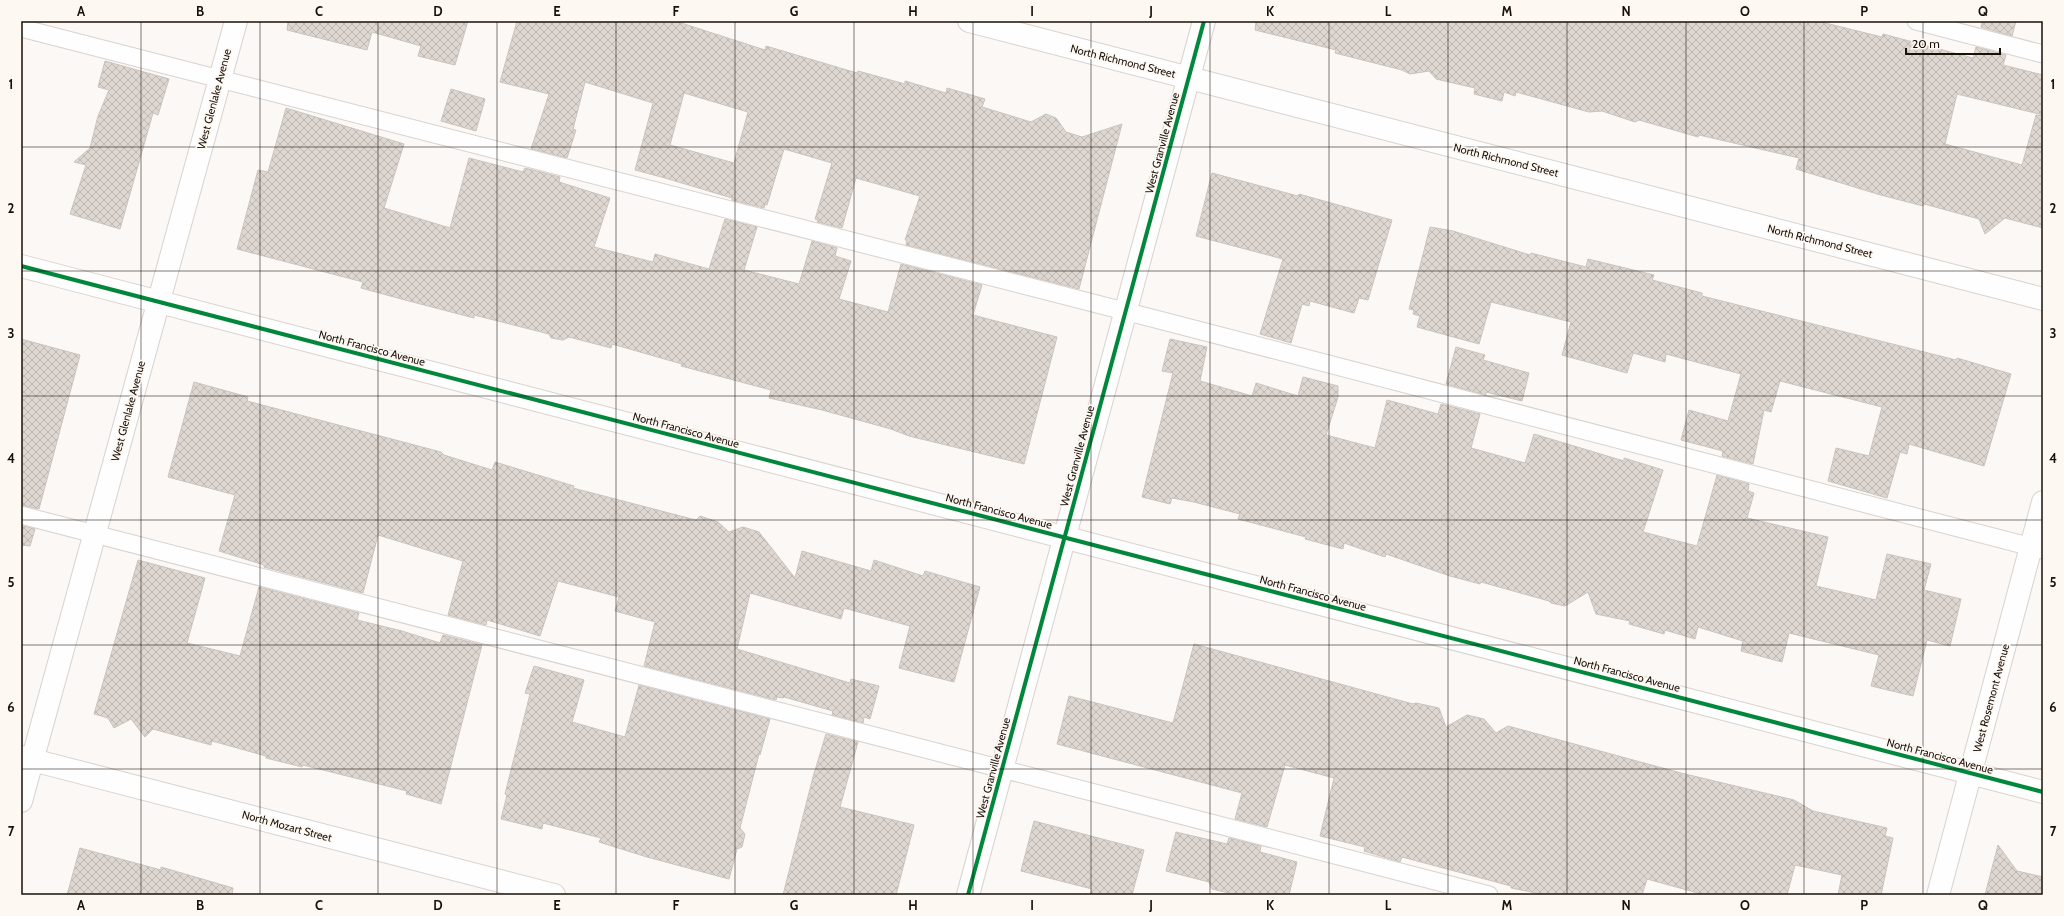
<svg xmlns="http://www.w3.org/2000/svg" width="2064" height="916" font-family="Cabin,sans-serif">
  <defs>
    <pattern id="building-cross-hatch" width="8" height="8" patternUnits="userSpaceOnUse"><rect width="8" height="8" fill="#ddd6d1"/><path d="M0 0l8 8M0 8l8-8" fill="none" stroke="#bdb7b2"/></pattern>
  </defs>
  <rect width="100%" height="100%" fill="#fbf8f6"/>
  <g fill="url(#building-cross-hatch)" stroke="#cac3be" fill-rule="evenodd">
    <polygon points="288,21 468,21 455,65 418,56 421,46 372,32 367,50 287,30"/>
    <path d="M517,21H675L765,50L766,46L857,73L858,71L905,84V81L946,93L947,88L985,99L982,107L1031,122L1046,114L1056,118L1066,132L1082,137L1122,124L1079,289L906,245L907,240H905L920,196L856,178L842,228L817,222L818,220L815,219L832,163L784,149L767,205L765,204L764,208L732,200V198L665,178L635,170L653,103L585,82L573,129L576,130L567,158L531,149L549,94L500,82ZM684,93L748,112L734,163L670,145Z"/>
    <polygon points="1256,21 1817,21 1882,37 1883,34 1973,58 1976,47 2006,55 2003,65 2043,75 2043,115 1957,94 1945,144 2022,165 2036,115 2043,116 2043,228 2005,218 1985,234 1979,219 1924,204 1923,206 1877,194 1796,169 1799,158 1699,135 1698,137 1639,120 1635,122 1602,111 1589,112 1516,92 1515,96 1504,92 1502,101 1474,94 1475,88 1436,79 1429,71 1410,74 1402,70 1335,53 1336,50 1255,30"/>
    <polygon points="1982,21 2016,21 2012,36 1981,27"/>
    <polygon points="105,61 169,79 158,115 153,113 120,229 70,214 86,165 74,162 90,148 98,116 109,90 98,87"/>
    <polygon points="451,89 485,99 476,131 441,121"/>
    <polygon points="286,108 404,144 384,208 450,228 469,158 523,172 525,168 560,177 559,182 610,198 594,247 653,262 655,254 709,269 725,219 757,227 744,270 799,284 812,241 837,248 835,256 851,261 839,299 888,312 901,264 982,285 973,315 1057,337 1024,464 909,436 891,429 822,410 769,398 771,390 681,366 682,364 612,344 611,348 569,337 563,340 551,338 549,334 474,315 474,318 405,300 361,288 363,282 237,249 258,170 268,172"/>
    <polygon points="1212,173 1298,196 1299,194 1392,220 1368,300 1359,298 1354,313 1310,301 1309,306 1302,304 1291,343 1260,334 1283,259 1196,236"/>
    <polygon points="1430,227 1453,231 1530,255 1531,253 1586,267 1588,259 1654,275 1652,280 1702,293 1702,296 1956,360 1957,358 2011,374 1984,466 1909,444 1907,454 1900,452 1887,498 1828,481 1836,448 1869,456 1882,407 1780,381 1771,412 1764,410 1753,464 1722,456 1723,451 1681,440 1689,410 1728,421 1741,374 1666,354 1665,362 1633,353 1627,373 1562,355 1571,322 1491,302 1479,344 1417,327 1420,316 1413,314 1414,310 1409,309"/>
    <polygon points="21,339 80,355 39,509 21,505"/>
    <polygon points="1170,339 1207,347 1200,381 1252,396 1256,383 1298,396 1303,377 1338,386 1338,397 1326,435 1375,448 1387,400 1438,414 1441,404 1480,414 1471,448 1525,463 1534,434 1624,461 1624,458 1663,470 1643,532 1697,546 1717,475 1749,484 1748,491 1754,493 1747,518 1828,537 1816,586 1876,600 1887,554 1931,564 1924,590 1961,599 1950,646 1927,640 1913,696 1871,686 1879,655 1789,633 1782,662 1741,651 1743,641 1698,627 1695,639 1665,630 1664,634 1629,624 1630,621 1596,614 1588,592 1565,606 1551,603 1549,601 1481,582 1480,584 1450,576 1386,554 1385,557 1344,543 1343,549 1305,539 1306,537 1238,519 1240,514 1194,502 1172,498 1170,504 1142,497 1173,373 1162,371"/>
    <polygon points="1456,347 1485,355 1483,360 1529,373 1522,401 1486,392 1486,395 1446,384"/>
    <polygon points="194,382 248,397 247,401 441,452 444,455 492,470 495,462 574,486 573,488 696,520 700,516 718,522 729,532 743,527 759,532 795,578 802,551 871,571 874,560 923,576 925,571 980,587 954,682 899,668 910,626 844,608 841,619 750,593 737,649 850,683 851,679 879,686 870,719 864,717 863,723 832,715 833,711 784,697 783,698 777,697 776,700 644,666 655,622 615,611 619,597 558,581 540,636 487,620 486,625 448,615 463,561 378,535 363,593 264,567 264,565 219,551 235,495 168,477"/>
    <polygon points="21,525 35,529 30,546 21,545"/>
    <polygon points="138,560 205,578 187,643 240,656 259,587 359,613 357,620 402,631 440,643 443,635 482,645 441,804 406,794 407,791 303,765 302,767 266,758 266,756 212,741 211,745 153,729 145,737 131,719 114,728 108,718 94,714"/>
    <polygon points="1194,644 1413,704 1416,703 1439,708 1446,727 1467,715 1484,719 1496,733 1508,726 1681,773 1794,800 1813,811 1887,828 1885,836 1893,838 1881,895 1838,895 1842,875 1795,865 1787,895 1705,895 1647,879 1642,895 1546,895 1511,888 1511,886 1402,857 1400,862 1364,851 1365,847 1320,836 1334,778 1285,765 1267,827 1235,819 1242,793 1057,744 1069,696 1173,723"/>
    <polygon points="534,666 584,680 572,722 625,737 639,685 770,719 760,755 759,754 740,828 745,834 742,847 737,849 729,879 647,857 599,842 601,838 543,823 542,829 501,819 507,795 505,794 530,694 525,693"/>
    <polygon points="826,734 858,742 840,807 914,825 896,895 783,895 813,777"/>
    <polygon points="1034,821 1144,850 1132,895 1090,895 1092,889 1021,871"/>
    <polygon points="1176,832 1227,844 1229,838 1261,846 1260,852 1297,862 1289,895 1237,895 1212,889 1209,882 1166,871"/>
    <polygon points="1998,845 2017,871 2043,877 2043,895 1985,895"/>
    <polygon points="80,848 161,870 161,867 233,888 232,895 67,895"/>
  </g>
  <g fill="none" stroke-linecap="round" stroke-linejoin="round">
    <g stroke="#d9d2cd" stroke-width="19">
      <g id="service">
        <polyline points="1916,21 2043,54"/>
        <polyline points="21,28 1167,322 2043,550"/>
        <polyline points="21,515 1489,895"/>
      </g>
    </g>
    <g stroke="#d9d2cd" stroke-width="24">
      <g id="minor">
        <polyline points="969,21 2043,299"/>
        <polyline points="21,266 2043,792"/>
        <polyline points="21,757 554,895"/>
        <polyline points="21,801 236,21"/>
        <polyline points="968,895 1204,21"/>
        <polyline points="1938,895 2043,502"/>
      </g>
    </g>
    <use href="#service" stroke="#fefefe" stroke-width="17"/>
    <use href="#minor" stroke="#fefefe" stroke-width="22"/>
    <g stroke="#fef8f3" stroke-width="6">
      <g id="cycleway">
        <polyline points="21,266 2043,792"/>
        <polyline points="968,895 1204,21"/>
      </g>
    </g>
    <use href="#cycleway" stroke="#00873e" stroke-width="4"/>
  </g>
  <path fill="none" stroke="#191008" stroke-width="1" stroke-opacity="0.55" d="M141,21V895M260,21V895M378,21V895M497,21V895M616,21V895M735,21V895M854,21V895M973,21V895M1091,21V895M1210,21V895M1329,21V895M1448,21V895M1567,21V895M1686,21V895M1804,21V895M1923,21V895M21,147H2043M21,271H2043M21,396H2043M21,520H2043M21,645H2043M21,769H2043"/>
  <g text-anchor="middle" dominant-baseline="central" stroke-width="3.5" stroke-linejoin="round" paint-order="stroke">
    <g font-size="11" fill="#191008" stroke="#fef8f3">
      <text transform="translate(1123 61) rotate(14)">North Richmond Street</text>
      <text transform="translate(214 99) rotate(-75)">West Glenlake Avenue</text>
      <text transform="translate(1162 143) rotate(-75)">West Granville Avenue</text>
      <text transform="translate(1506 160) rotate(14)">North Richmond Street</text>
      <text transform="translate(1820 241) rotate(14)">North Richmond Street</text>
      <text transform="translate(372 348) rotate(15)">North Francisco Avenue</text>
      <text transform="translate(128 411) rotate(-75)">West Glenlake Avenue</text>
      <text transform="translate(686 430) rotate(15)">North Francisco Avenue</text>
      <text transform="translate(1077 456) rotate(-75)">West Granville Avenue</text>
      <text transform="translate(999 511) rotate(15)">North Francisco Avenue</text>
      <text transform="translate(1313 593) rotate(15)">North Francisco Avenue</text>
      <text transform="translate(1627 674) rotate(15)">North Francisco Avenue</text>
      <text transform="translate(1991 698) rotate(-75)">West Rosemont Avenue</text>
      <text transform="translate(1940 756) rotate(15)">North Francisco Avenue</text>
      <text transform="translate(993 768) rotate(-75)">West Granville Avenue</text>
      <text transform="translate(287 826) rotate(15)">North Mozart Street</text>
    </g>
  </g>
  <rect width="2064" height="916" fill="none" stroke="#fef8f3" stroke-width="44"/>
  <path d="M1906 48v6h94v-6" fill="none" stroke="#191008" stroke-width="2"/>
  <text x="1912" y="48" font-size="12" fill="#191008" stroke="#fef8f3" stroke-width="3" paint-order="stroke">20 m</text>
  <rect x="22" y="22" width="2020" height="872" fill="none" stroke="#191008" stroke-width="1.5"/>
  <g font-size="13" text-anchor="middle" font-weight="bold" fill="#191008">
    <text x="81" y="16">A</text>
    <text x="200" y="16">B</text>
    <text x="319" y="16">C</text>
    <text x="438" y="16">D</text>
    <text x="557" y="16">E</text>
    <text x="676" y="16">F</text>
    <text x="794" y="16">G</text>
    <text x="913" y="16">H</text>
    <text x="1032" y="16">I</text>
    <text x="1151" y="16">J</text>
    <text x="1270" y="16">K</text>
    <text x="1388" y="16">L</text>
    <text x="1507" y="16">M</text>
    <text x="1626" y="16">N</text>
    <text x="1745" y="16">O</text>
    <text x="1864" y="16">P</text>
    <text x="1983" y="16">Q</text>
    <text x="11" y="89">1</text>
    <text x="2053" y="89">1</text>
    <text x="11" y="213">2</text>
    <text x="2053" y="213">2</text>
    <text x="11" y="338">3</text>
    <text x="2053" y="338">3</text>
    <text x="11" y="463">4</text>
    <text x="2053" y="463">4</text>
    <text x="11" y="587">5</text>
    <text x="2053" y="587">5</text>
    <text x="11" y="712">6</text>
    <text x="2053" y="712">6</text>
    <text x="11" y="836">7</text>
    <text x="2053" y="836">7</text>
    <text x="81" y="910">A</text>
    <text x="200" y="910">B</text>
    <text x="319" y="910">C</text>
    <text x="438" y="910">D</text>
    <text x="557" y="910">E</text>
    <text x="676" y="910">F</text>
    <text x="794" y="910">G</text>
    <text x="913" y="910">H</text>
    <text x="1032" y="910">I</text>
    <text x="1151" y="910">J</text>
    <text x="1270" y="910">K</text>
    <text x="1388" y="910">L</text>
    <text x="1507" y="910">M</text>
    <text x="1626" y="910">N</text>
    <text x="1745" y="910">O</text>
    <text x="1864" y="910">P</text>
    <text x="1983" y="910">Q</text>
  </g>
</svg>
